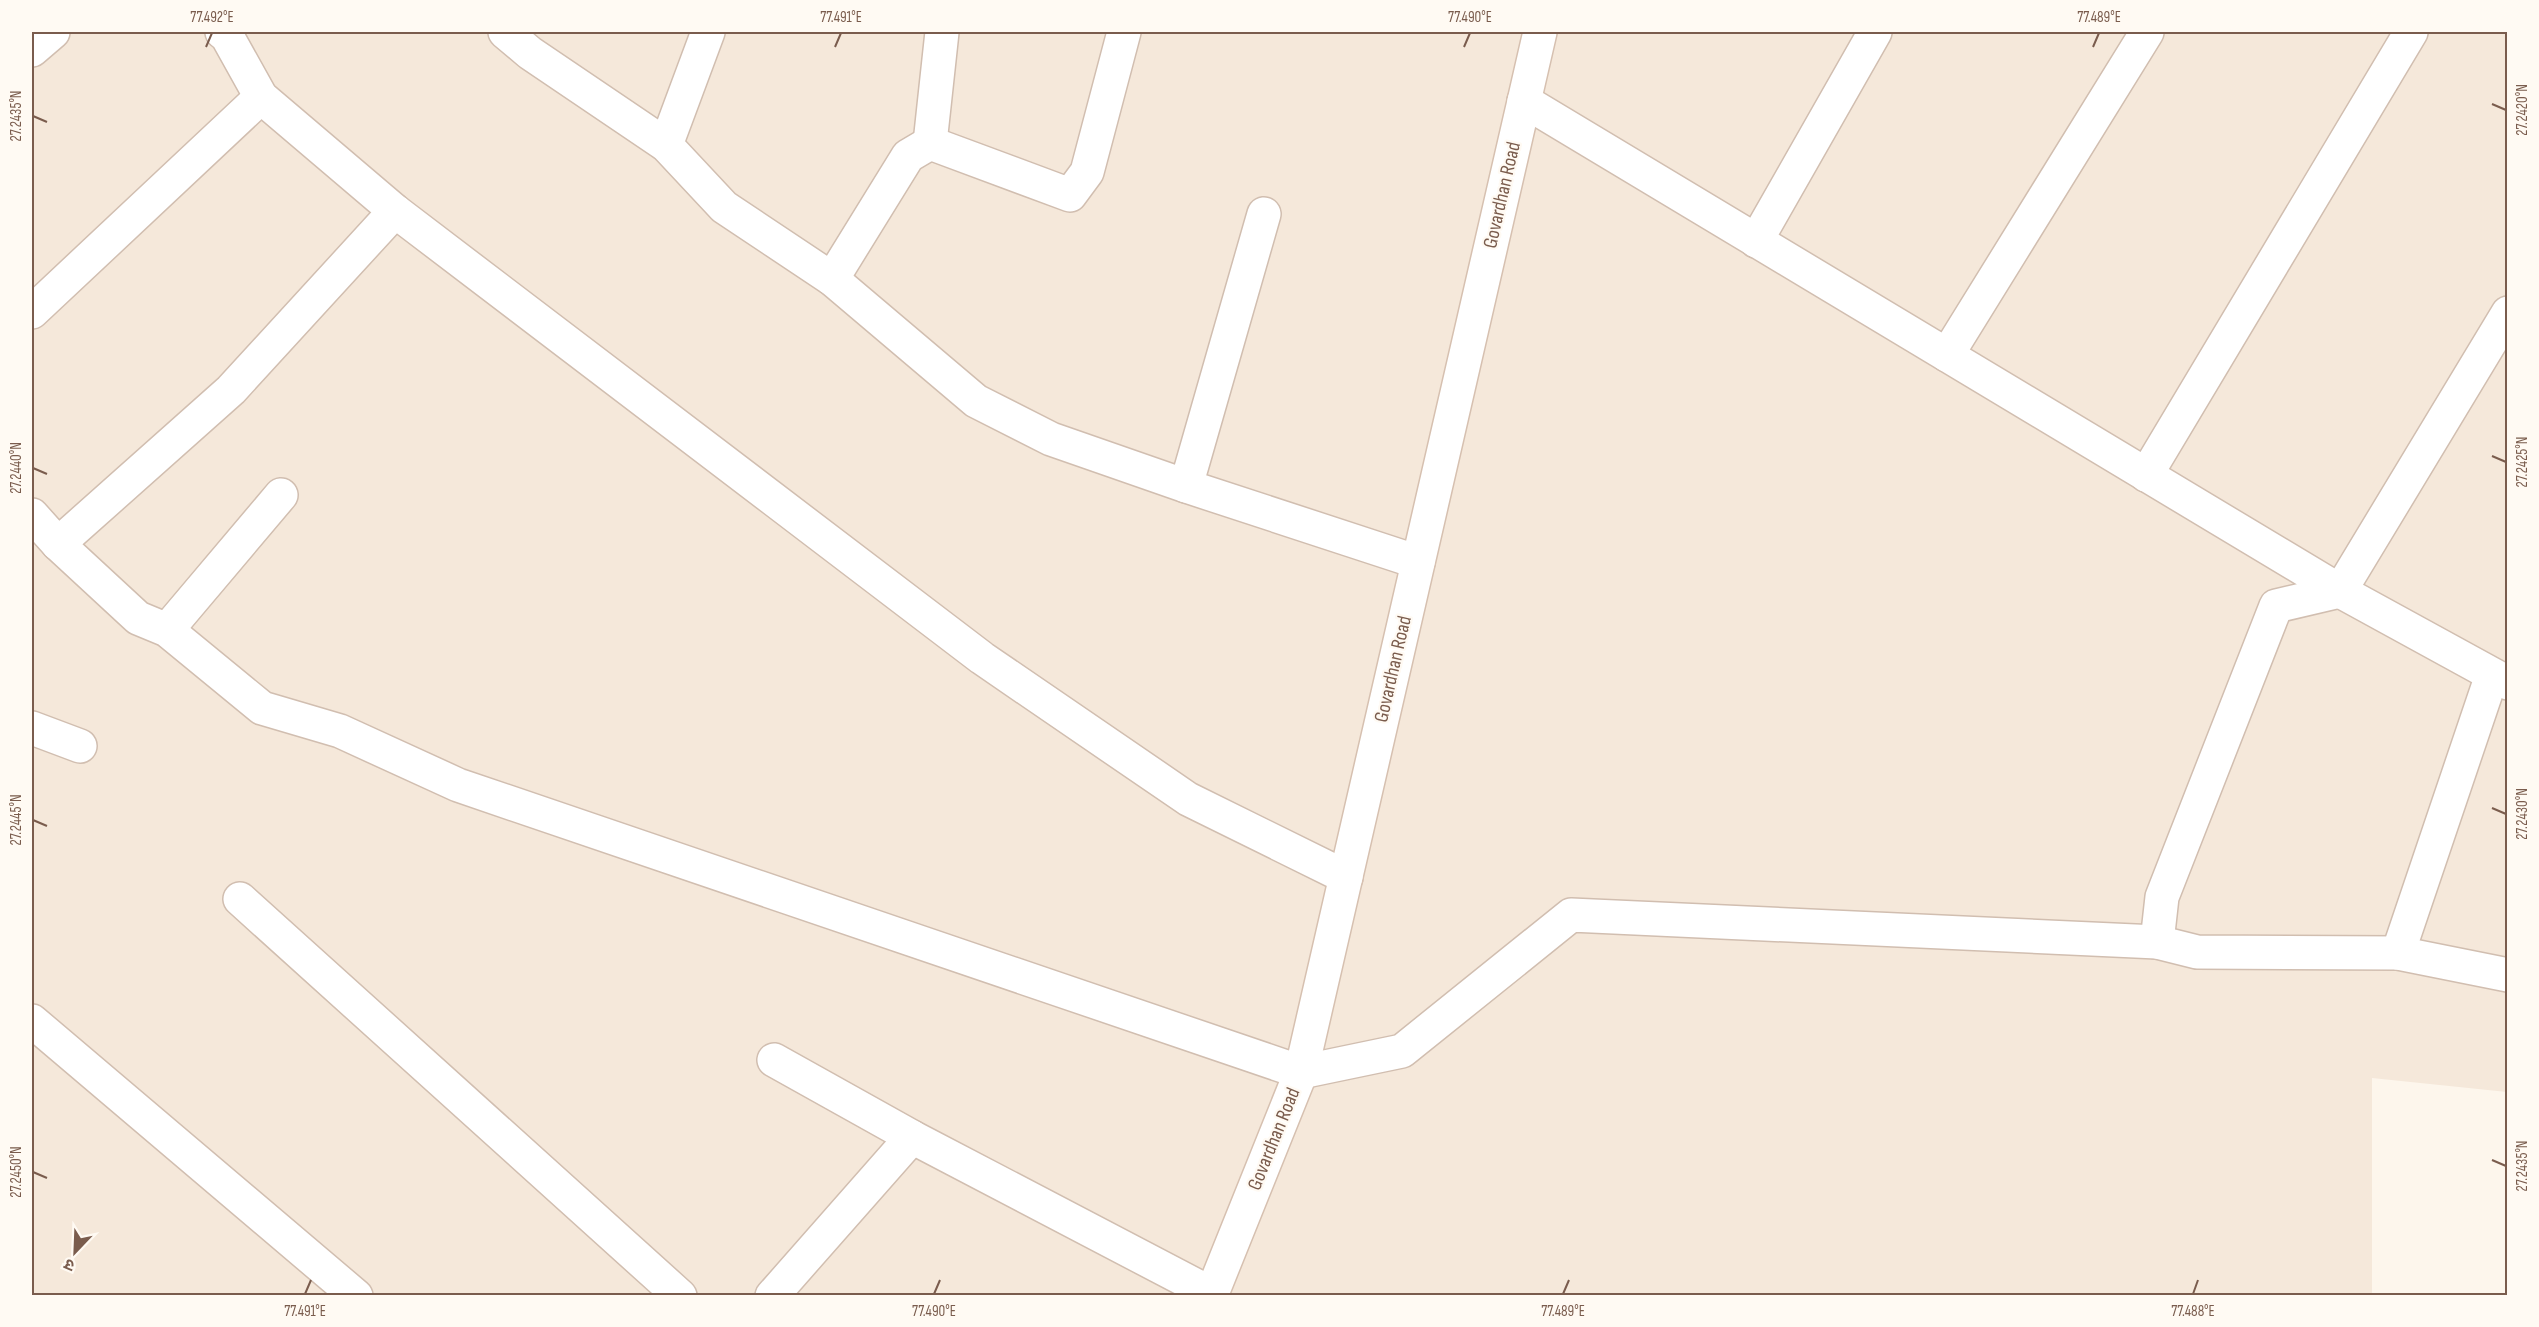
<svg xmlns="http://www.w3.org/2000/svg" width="2539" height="1327" font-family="'Sofia Sans Condensed','Noto Sans Devanagari',sans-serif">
  <rect width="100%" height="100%" fill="#fdf6ec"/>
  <polygon fill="#f5e8da" points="32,32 2507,32 2507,1092 2372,1078 2372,1295 32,1295"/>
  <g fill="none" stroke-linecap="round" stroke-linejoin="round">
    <g stroke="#d1beb0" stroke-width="36">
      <g id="street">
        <polyline points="222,32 227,36 261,97 395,211 982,658 1188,799 1346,877"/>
        <polyline points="505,32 530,53 666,145 724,207 832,279 976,401 1051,439 1186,486 1418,562"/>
        <polyline points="32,50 53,32"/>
        <polyline points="1524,101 2340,591 2508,683"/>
        <polyline points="930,143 1070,195 1087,172 1124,32"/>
        <polyline points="930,143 942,32"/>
        <polyline points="666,145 708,32"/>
        <polyline points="1756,241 1875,32"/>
        <polyline points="832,279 908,156 930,143"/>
        <polyline points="32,312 261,97"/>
        <polyline points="1947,355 2147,32"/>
        <polyline points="2146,475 2411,32"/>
        <polyline points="1186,486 1264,214"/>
        <polyline points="32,515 58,544 138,618 167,630 262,708 340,731 458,785 1301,1072 1402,1051 1571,915 2157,942 2197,952 2398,953 2508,975"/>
        <polyline points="58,544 231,390 395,211"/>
        <polyline points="167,630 281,495"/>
        <polyline points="32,728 80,746"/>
        <polyline points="240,899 680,1296"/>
        <polyline points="2157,942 2162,897 2276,606 2340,591 2508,313"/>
        <polyline points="2398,953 2492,675"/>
        <polyline points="32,1021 356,1296"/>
        <polyline points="774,1060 912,1137 1212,1294"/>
        <polyline points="772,1296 912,1137"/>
      </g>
    </g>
    <g stroke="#d6c0b0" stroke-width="36">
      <polyline id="secondary" points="1211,1296 1301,1072 1540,32"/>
    </g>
    <use href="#street" stroke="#fff" stroke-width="33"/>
    <use href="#secondary" stroke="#fff" stroke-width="33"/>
  </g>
  <path fill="none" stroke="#7a5c4d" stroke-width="2" d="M206,47L212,33M835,47L841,33M1464,47L1470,33M2093,47L2099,33M2492,104L2506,110M33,116L47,122M2492,456L2506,462M33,468L47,474M2492,808L2506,814M33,820L47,826M2492,1160L2506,1166M33,1172L47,1178M305,1294L311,1280M934,1294L940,1280M1563,1294L1569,1280M2193,1294L2198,1280"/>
  <g text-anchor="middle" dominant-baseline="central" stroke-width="4.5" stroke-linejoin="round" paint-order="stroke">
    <g font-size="20" fill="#7a5c4d" stroke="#fffaf3">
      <text transform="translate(1502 195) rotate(-77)">Govardhan Road</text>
      <text transform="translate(1393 669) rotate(-77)">Govardhan Road</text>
      <text transform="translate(1274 1139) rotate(-68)">Govardhan Road</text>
    </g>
  </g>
  <rect width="2539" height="1327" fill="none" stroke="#fffaf3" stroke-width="66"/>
  <g transform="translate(75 1252) rotate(203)" stroke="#fffaf3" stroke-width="4.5" paint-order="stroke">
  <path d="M0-4.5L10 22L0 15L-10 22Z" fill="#7a5c4d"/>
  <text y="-9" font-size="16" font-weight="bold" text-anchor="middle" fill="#7a5c4d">उ</text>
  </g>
  <rect x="33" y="33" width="2473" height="1261" fill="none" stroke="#7a5c4d" stroke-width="2"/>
  <g font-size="15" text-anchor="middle" fill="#7a5c4d">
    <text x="212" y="22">77.492°E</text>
    <text x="841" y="22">77.491°E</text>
    <text x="1470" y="22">77.490°E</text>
    <text x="2099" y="22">77.489°E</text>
    <text transform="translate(2522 110) rotate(-90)" y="5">27.2420°N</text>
    <text transform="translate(16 116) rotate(-90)" y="5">27.2435°N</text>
    <text transform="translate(2522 462) rotate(-90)" y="5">27.2425°N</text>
    <text transform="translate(16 468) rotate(-90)" y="5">27.2440°N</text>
    <text transform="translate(2522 814) rotate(-90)" y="5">27.2430°N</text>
    <text transform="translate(16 820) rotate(-90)" y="5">27.2445°N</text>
    <text transform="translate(2522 1166) rotate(-90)" y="5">27.2435°N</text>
    <text transform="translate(16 1172) rotate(-90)" y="5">27.2450°N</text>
    <text x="305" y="1316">77.491°E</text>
    <text x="934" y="1316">77.490°E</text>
    <text x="1563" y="1316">77.489°E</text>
    <text x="2193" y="1316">77.488°E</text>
  </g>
</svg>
